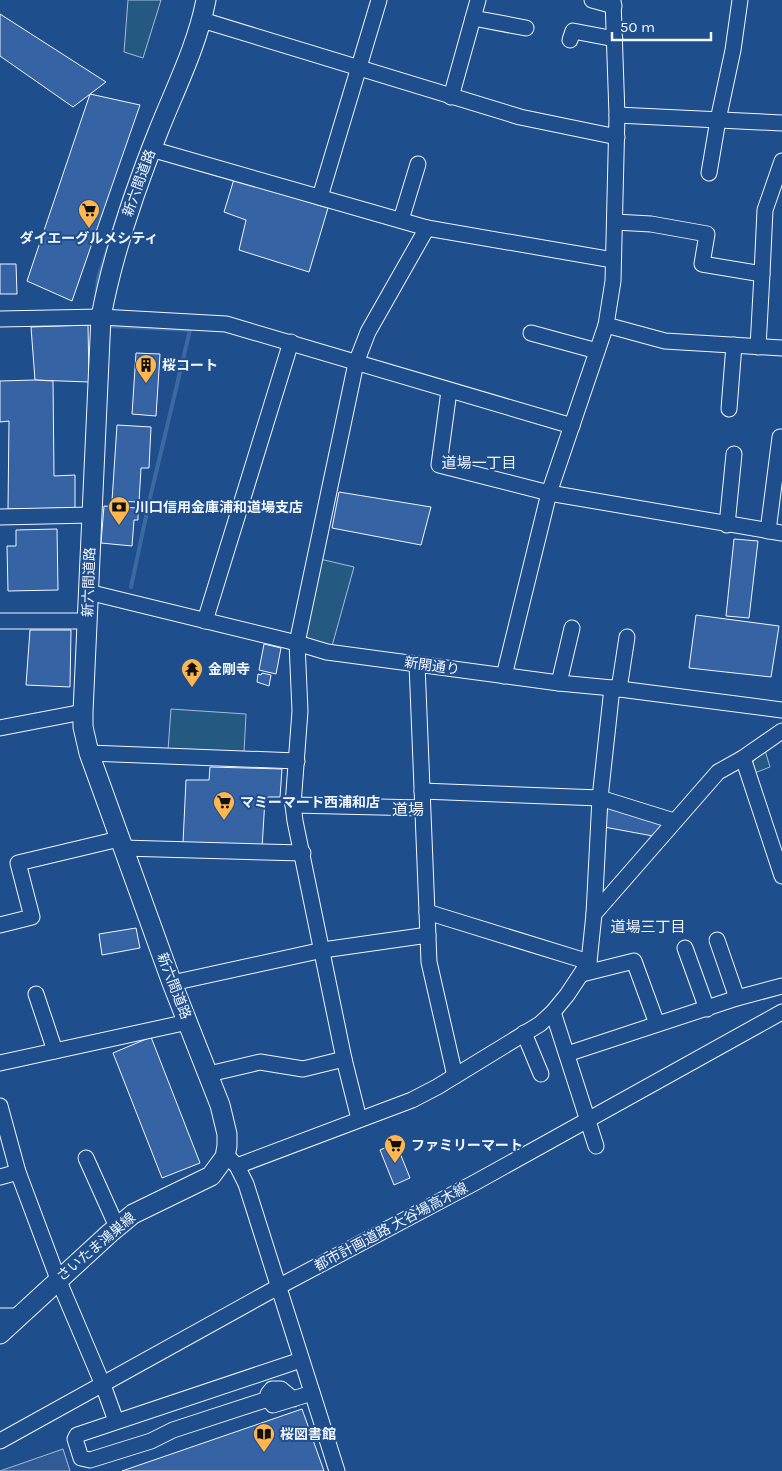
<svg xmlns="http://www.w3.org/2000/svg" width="782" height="1471" font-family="Karla,'Noto Sans JP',sans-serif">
  <rect width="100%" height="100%" fill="#1f4e8c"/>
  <g fill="#245a82" stroke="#a8bbd7">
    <polygon points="128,0 161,0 143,58 124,52"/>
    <polygon points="320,559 354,567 332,646 308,639 303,630"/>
    <polygon points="171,709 246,714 244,753 168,750"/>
    <path d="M764,747L770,767L752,774C750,762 756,756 764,747Z"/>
  </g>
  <polygon fill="#305b95" stroke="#a8bbd7" points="63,1449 70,1471 0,1471"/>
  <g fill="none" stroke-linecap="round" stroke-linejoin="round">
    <g stroke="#3b69a3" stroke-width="4">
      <polyline points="96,299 98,278 127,189"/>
      <polyline points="106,326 190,330 150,498 131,587"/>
    </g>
  </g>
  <g fill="#3563a3" stroke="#f2f6ff">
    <polygon points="0,14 106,82 73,107 0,56"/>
    <polygon points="90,94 140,105 72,301 27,281"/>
    <polygon points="234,179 328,208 309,272 239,250 246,220 224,212"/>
    <polygon points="0,264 16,264 17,294 0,294"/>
    <polygon points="88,325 89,382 35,380 31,327"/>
    <polygon points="136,353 160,354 156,416 132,414"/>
    <polygon points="35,380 53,381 54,476 75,475 75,508 8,509 9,421 0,422 0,381"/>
    <polygon points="117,425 151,427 149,468 141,468 139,502 112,501"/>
    <polygon points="339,492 431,507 421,545 332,528"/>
    <polygon points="104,506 138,508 138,520 134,520 132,546 101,543"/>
    <polygon points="57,529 58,590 8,591 7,546 16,546 16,530"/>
    <polygon points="734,539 758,541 749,618 726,616"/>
    <polygon points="696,615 779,626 771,677 689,668"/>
    <polygon points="30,630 71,630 70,687 26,685"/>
    <polygon points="264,644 281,648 276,674 259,670"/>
    <polygon points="262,673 271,675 269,686 257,682 258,674 261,675"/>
    <polygon points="210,767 282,769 280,797 268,797 265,799 262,848 183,843 186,780 209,780"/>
    <polygon points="608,807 665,823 653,836 604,827"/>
    <polygon points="136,928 140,948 102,955 99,934"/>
    <polygon points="151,1037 200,1163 162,1178 113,1053"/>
    <polygon points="396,1143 410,1178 394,1185 380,1150"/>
    <polygon points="302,1409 324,1471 122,1471"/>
  </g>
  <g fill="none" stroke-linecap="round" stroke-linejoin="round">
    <g stroke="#f2f6ff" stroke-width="17">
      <g id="minor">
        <polyline points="592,0 614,6"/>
        <polyline points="473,18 526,28"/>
        <polyline points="202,20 520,117 617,137"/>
        <polyline points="570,40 573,31 615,39"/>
        <polyline points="451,97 478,0"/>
        <polyline points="617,115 782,123"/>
        <polyline points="151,149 427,228 613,260"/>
        <polyline points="709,173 718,120 733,50 740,0"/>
        <polyline points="320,197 379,0"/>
        <polyline points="401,220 418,164"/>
        <polyline points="615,222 651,224 707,234 702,264 762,274 758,347"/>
        <polyline points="762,274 765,210 782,161"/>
        <polyline points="0,319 101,317 226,324 572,426"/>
        <polyline points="606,325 665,341 782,348"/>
        <polyline points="531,333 597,351"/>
        <polyline points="449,391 439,465 549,493 782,533"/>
        <polyline points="729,409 734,345"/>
        <polyline points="0,517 91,515"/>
        <polyline points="727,525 734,454"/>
        <polyline points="768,531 780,437"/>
        <polyline points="88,592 297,643 327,652 559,683 612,688 782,710"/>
        <polyline points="0,621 87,621"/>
        <polyline points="205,621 291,342"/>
        <polyline points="417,664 429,962 455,1076"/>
        <polyline points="504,676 549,493 606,325 613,281 617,115 613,0"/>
        <polyline points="559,683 572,628"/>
        <polyline points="619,689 627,637"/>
        <polyline points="0,728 83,712"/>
        <polyline points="89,753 297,761"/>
        <polyline points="743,758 782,876"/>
        <polyline points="422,791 600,798 674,821"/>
        <polyline points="293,805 422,808"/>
        <polyline points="122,848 303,853"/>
        <polyline points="427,912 589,962"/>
        <polyline points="594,914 600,798 612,688"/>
        <polyline points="0,925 32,917 18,863 119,839"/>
        <polyline points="717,940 737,998"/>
        <polyline points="685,948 707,1009"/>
        <polyline points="582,974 634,961 657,1024"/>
        <polyline points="172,983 323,950 428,935"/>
        <polyline points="36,994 55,1051"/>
        <polyline points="553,1012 596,1146"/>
        <polyline points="524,1033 541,1074"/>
        <polyline points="567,1054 737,998 782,986"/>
        <polyline points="0,1063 188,1022"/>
        <polyline points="209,1074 260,1062 303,1069 344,1059"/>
        <polyline points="0,1106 18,1172 58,1279 103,1385 116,1421"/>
        <polyline points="359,1119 344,1059 295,821 293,805 300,711 297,643 356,363 368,332 427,228"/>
        <polyline points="86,1158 117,1227"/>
        <polyline points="230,1159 237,1166 246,1184 337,1471"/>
        <polyline points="237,1166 412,1100 437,1087 540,1024 553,1012 567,995 589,962 594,914 718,772 743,758 782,731"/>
        <polyline points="0,1177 18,1172"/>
        <polyline points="0,1316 20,1316"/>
        <polyline points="268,1399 173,1430 151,1441 90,1460 81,1458 75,1439 77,1435 301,1360"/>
        <polyline points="293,1399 281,1389 272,1389 268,1394 269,1400 273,1405 312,1393"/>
        <polyline points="0,1441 278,1287 476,1182 782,1012"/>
      </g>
    </g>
    <g stroke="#f2f6ff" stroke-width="21">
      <path id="major" d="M0,1334L110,1233L133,1214L211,1176L225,1157L227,1146V1134L220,1105L172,983L89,753L83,727V712L101,317C113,253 134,192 158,132C175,89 197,46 206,0"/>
    </g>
    <use href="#minor" stroke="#1f4e8c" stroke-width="15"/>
    <use href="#major" stroke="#1f4e8c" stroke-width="19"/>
  </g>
  <defs>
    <g id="supermarket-pin" transform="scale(1.125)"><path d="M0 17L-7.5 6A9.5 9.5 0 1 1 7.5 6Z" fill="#ffb74d" stroke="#1f4e8c"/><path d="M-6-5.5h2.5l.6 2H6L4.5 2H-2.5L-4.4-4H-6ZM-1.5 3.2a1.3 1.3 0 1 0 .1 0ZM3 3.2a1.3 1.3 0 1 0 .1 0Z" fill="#111"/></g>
    <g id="building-pin" transform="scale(1.125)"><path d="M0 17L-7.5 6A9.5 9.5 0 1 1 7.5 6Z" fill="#ffb74d" stroke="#1f4e8c"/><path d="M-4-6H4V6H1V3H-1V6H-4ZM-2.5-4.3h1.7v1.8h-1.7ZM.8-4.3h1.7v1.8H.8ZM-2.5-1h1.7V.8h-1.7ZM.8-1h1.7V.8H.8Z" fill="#111"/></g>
    <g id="bank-pin" transform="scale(1.125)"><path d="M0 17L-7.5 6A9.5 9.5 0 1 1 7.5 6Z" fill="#ffb74d" stroke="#1f4e8c"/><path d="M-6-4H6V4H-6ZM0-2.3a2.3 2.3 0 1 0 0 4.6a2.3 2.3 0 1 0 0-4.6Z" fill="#111"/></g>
    <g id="temple-pin" transform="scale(1.125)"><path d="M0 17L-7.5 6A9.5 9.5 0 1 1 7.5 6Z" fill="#ffb74d" stroke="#1f4e8c"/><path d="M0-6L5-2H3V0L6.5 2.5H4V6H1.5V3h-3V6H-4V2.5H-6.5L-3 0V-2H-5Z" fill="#111"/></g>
    <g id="library-pin" transform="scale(1.125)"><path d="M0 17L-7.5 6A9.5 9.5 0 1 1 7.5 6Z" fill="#ffb74d" stroke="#1f4e8c"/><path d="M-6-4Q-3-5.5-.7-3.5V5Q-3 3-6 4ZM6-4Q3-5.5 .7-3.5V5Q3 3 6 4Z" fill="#111"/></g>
  </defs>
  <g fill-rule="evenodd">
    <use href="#supermarket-pin" x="89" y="210"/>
    <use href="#building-pin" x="146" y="365"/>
    <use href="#bank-pin" x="119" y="507"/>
    <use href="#temple-pin" x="192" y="669"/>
    <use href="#supermarket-pin" x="224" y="802"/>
    <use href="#supermarket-pin" x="395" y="1145"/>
    <use href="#library-pin" x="264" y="1434"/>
  </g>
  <g text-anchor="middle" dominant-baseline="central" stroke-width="4" stroke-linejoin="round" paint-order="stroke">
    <g font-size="14" fill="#f2f6ff" stroke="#1f4e8c">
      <text transform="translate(139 183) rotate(-70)">新六間道路</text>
      <text transform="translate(89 582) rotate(-88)">新六間道路</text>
      <text transform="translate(432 666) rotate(8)">新開通り</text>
      <text transform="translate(174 986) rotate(69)">新六間道路</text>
      <text transform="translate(391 1227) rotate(-28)">都市計画道路 大谷場高木線</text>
      <text transform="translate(96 1247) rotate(-40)">さいたま鴻巣線</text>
    </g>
    <g font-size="14" font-weight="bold" fill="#f2f6ff" stroke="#1f4e8c" text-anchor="start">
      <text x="89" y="238" text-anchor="middle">ダイエーグルメシティ</text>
      <text x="162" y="365">桜コート</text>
      <text x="135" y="507">川口信用金庫浦和道場支店</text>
      <text x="208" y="669">金剛寺</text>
      <text x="240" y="802">マミーマート西浦和店</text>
      <text x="411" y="1145">ファミリーマート</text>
      <text x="280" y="1434">桜図書館</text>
    </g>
    <g font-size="15" fill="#f2f6ff" stroke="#1f4e8c">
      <text x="479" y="463">道場一丁目</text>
      <text x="648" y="927">道場三丁目</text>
    </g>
    <g font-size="16" fill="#f2f6ff" stroke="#1f4e8c">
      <text x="408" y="809">道場</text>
    </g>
  </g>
  <path d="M612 32v8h99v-8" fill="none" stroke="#f2f6ff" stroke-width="2.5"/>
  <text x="620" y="32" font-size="15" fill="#f2f6ff" stroke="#1f4e8c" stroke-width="4" paint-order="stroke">50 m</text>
</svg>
